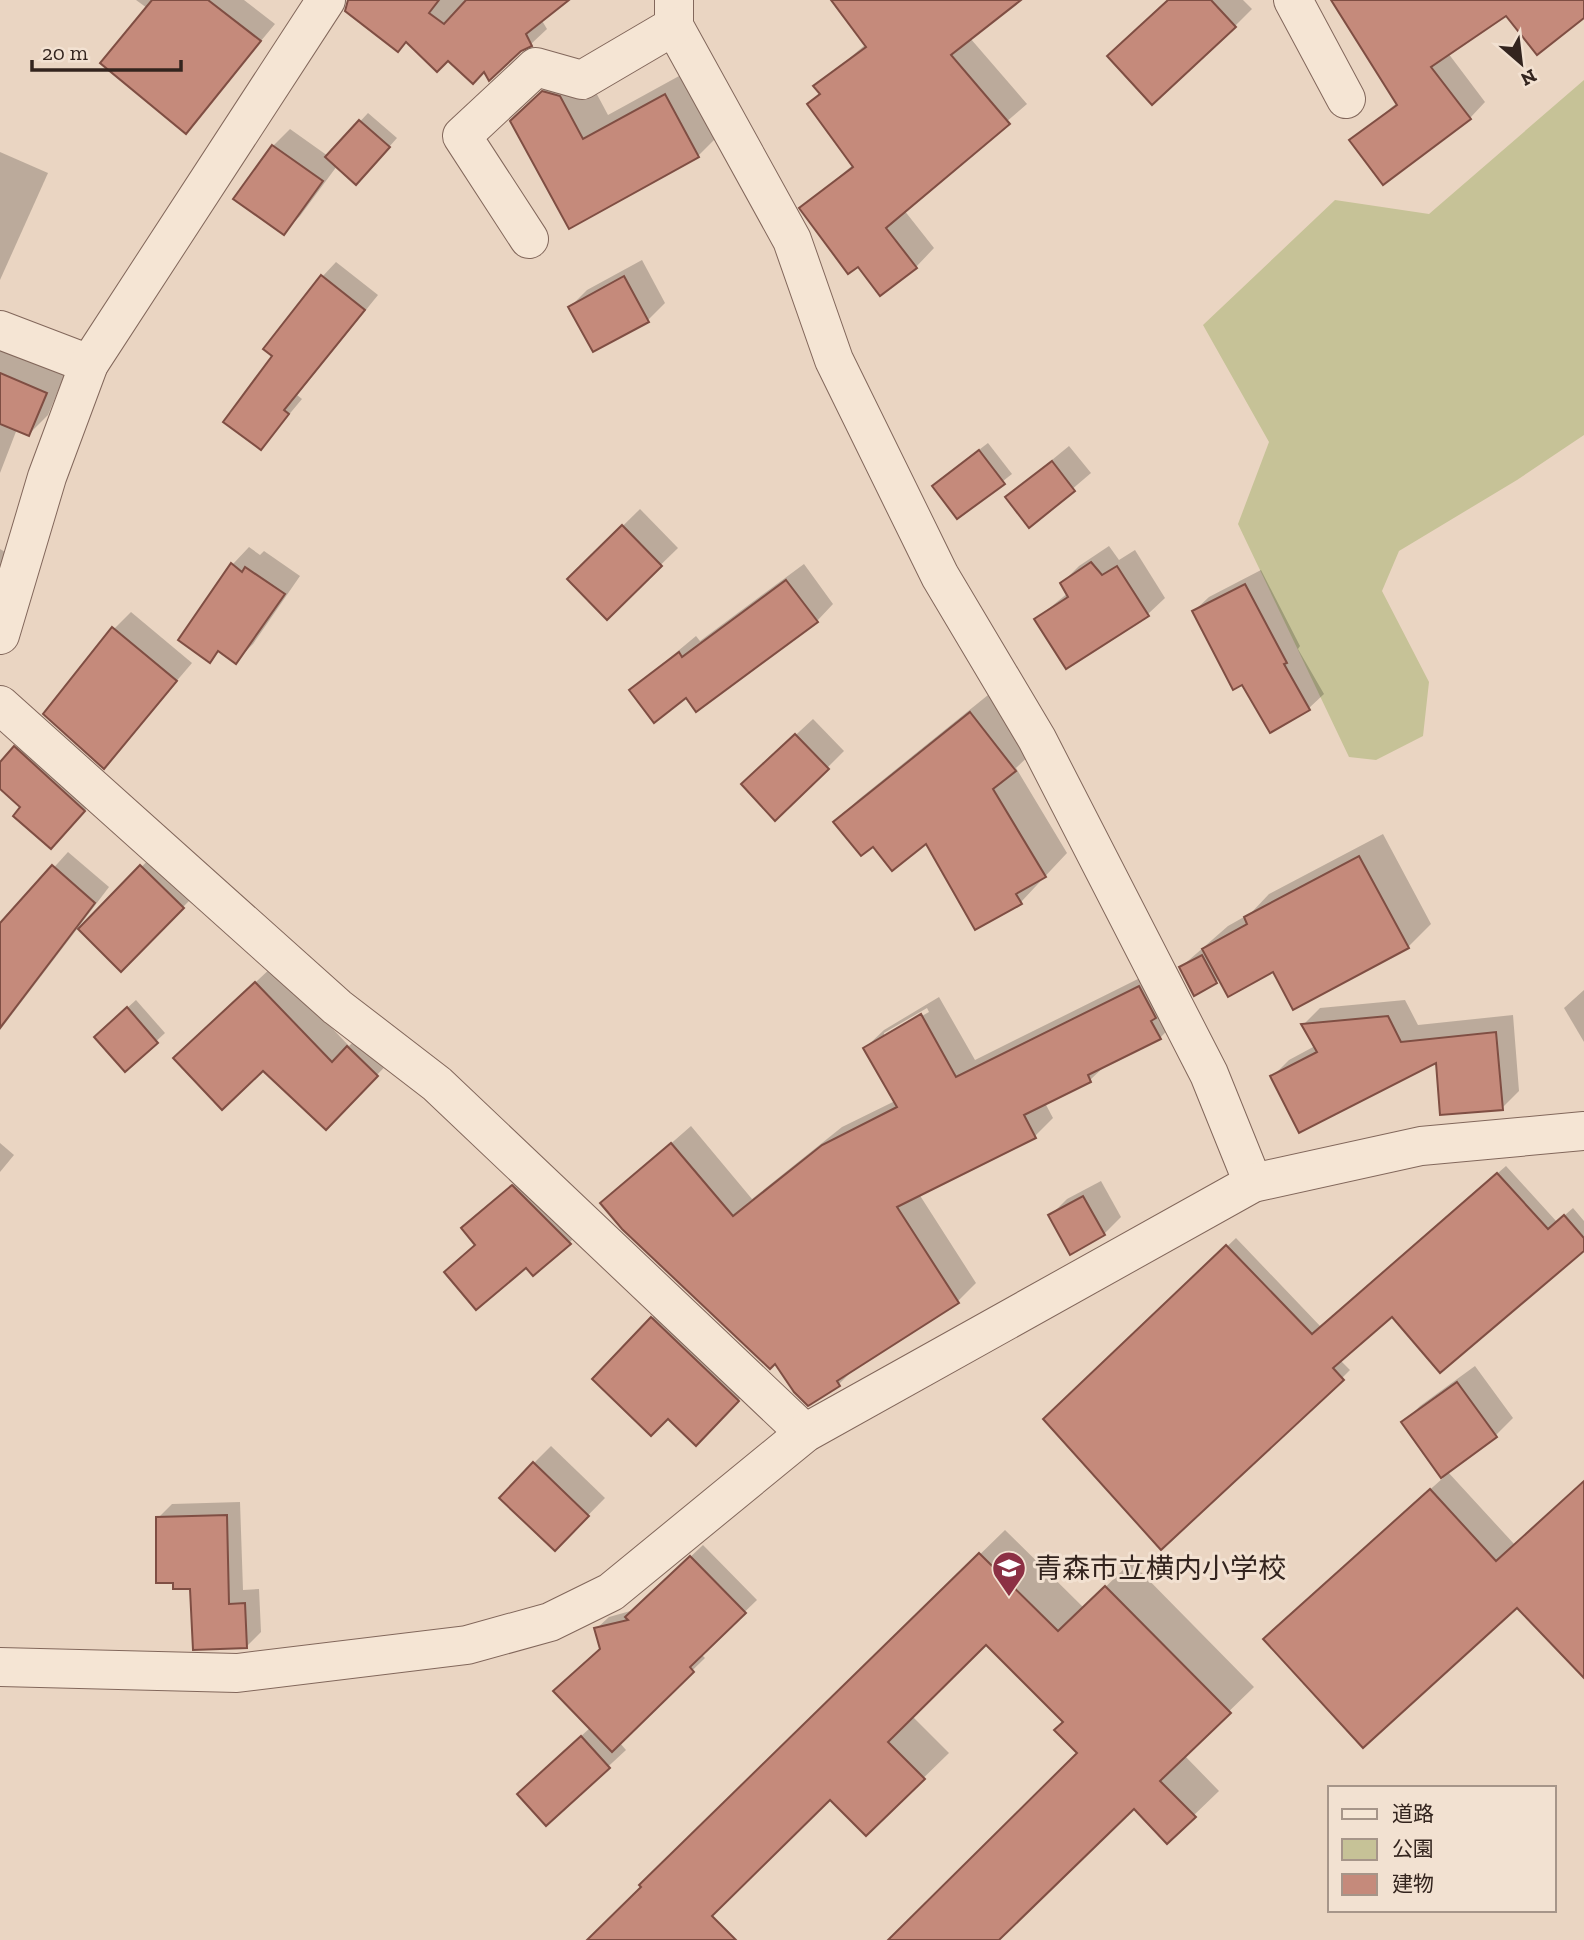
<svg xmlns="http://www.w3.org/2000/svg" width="1584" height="1940" font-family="'Zilla Slab','Noto Sans JP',serif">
  <rect width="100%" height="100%" fill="#ead5c2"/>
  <polygon fill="#c6c297" points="1584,80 1584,435 1517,480 1399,551 1382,591 1429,682 1423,736 1376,760 1349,757 1238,524 1269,442 1203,325 1335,200 1429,214"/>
  <g fill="#0003" fill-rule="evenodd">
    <polygon points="136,0 244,0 275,24 186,131 147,8"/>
    <polygon points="378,0 566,0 541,19 547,29 531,44 484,70"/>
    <polygon points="848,0 1019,0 970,38 1027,104 904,210 934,248 916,267 859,265 802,208 854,164 809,104 820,93 816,87 866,44"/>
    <polygon points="1169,0 1243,0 1252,9 1235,26"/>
    <polygon points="1333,0 1584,0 1584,16 1505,12 1448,53 1485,102 1470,118 1352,140 1398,102"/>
    <polygon points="568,67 585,72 608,115 690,70 723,131 698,156 570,226 538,96"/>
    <polygon points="368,113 397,138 364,175 337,166 300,216 283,233 273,146 290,129 328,156"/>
    <polygon points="0,152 48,173 0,280"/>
    <polygon points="642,260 665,303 648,320 570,307 587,290"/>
    <polygon points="336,262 378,295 297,395 302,399 261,448 274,356 322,277"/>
    <polygon points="0,347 65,374 48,415 29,434 17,429 0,473"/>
    <polygon points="988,443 1012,474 958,516 942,478"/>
    <polygon points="1069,446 1091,473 1029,526 1007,497"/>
    <polygon points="640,509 678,548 607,617 569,579"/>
    <polygon points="1109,546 1119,560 1135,550 1165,598 1148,614 1067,667 1036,619 1068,593 1062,583 1079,566"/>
    <polygon points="249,547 260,555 264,551 300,576 253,644 236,661 220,650 209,661 180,640 233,564"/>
    <polygon points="0,549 10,555 0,571"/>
    <polygon points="804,564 833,604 817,621 687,696 631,690 696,636 700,641"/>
    <polygon points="1261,570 1300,646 1298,649 1324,694 1309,708 1271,731 1243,683 1194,611 1209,597"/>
    <polygon points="131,612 192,663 104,766 114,629"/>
    <polygon points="993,691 1038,747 1016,768 1067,853 1021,902 926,841 873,845 836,822 858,800"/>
    <polygon points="813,719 844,751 827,768 760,768"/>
    <polygon points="32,731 101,793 68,829 23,807 0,787 0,764"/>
    <polygon points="1383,834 1431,924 1408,947 1220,978 1216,982 1181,967 1228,926 1251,913 1269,894"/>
    <polygon points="158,850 200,890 121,969 81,929"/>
    <polygon points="68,852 109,887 0,1030 0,927"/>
    <polygon points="273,966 349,1046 365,1031 393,1058 343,1111 263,1069 192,1042"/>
    <path d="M1158,969L1178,1019L1160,1038L1107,1064L1090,1080L1045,1103L1053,1118L1035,1136L919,1194L976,1283L958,1301L856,1367L839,1384L776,1361L603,1203L691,1126L752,1199L842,1127L895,1101L865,1048L884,1030L939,997L975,1060ZM927,1008L929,1012L884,1037V1033Z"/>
    <polygon points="1584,990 1584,1042 1564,1008"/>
    <polygon points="136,1000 165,1033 125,1070 104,1029"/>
    <polygon points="1405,1000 1418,1025 1513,1015 1519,1091 1502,1108 1437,1060 1272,1077 1289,1060 1315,1046 1303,1025 1320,1008"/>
    <polygon points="0,1143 14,1155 0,1172"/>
    <polygon points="1506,1166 1557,1222 1573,1208 1584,1221 1584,1249 1392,1315 1340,1360 1350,1370 1342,1378 1045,1419 1236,1238 1321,1327"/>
    <polygon points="530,1170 586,1226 569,1243 526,1266 446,1272 476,1244 463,1228"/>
    <polygon points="1101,1181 1121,1217 1104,1234 1070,1253 1050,1216 1067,1199"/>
    <polygon points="669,1301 755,1383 713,1427 652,1318"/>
    <polygon points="1475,1366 1513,1418 1496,1435 1447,1471 1515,1545 1584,1482 1584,1676 1517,1605 1283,1621 1443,1478 1403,1423 1420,1406"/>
    <polygon points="551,1446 605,1498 555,1549 534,1463"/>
    <polygon points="240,1502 243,1590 259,1589 261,1632 246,1647 192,1587 158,1518 172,1504"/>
    <polygon points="1005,1530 1084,1608 1131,1562 1254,1687 1184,1755 1219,1791 1167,1841 1134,1807 997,1940 890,1940 1079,1752 1065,1722 986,1642 912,1716 949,1753 866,1834 830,1797 685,1940 589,1940 666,1860"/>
    <polygon points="703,1545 757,1600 701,1654 705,1658 619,1742 626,1750 546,1824 536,1777 590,1728 601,1649 596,1629 609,1617 634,1610"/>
  </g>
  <g fill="#c58a7b" stroke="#7f4e43" stroke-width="2">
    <polygon points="152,0 208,0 261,41 186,134 100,63"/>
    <polygon points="348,0 439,0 429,13 444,24 466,0 569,0 526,34 532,46 521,51 489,81 484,72 473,84 448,61 437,72 406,42 398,52 345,11"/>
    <polygon points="831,0 1021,0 951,55 1010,124 886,228 917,268 880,296 858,267 848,274 799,208 853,167 807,104 820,94 813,86 866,47"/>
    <polygon points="1168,0 1211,0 1236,27 1152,105 1107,56"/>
    <polygon points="1331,0 1584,0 1584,18 1537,55 1506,16 1431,67 1471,119 1383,185 1349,140 1397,105"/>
    <polygon points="542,91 560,96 583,139 665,94 699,157 569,229 510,121"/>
    <polygon points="359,120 390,147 356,185 325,157"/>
    <polygon points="272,145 323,181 284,235 233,199"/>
    <polygon points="321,275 365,310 284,410 289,414 261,450 223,422 272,356 263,349"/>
    <polygon points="624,276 649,322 593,352 568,307"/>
    <polygon points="0,373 47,393 29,436 0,424"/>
    <polygon points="979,450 1005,484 957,519 932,486"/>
    <polygon points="1052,461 1075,491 1029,528 1005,497"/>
    <polygon points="622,525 662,566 607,620 567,579"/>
    <polygon points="1091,562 1102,575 1117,566 1149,616 1066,669 1034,619 1068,597 1060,583"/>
    <polygon points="231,563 242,572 245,567 285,594 236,664 218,651 210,663 178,640"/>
    <polygon points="786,580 818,622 696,712 686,698 654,723 629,690 679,652 682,657"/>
    <polygon points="1245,584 1287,663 1284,664 1310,710 1270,733 1242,685 1233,690 1192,611"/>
    <polygon points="112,627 177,681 104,769 43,714"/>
    <polygon points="970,712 1016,771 993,789 1046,877 1016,894 1022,904 975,930 926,844 892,871 873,847 861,856 833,822"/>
    <polygon points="795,734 829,769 775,821 741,784"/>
    <polygon points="14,746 85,811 51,849 13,816 20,807 0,789 0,762"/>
    <polygon points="1359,856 1409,948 1293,1010 1273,972 1228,997 1202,949 1247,924 1244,917"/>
    <polygon points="52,865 95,903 0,1028 0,923"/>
    <polygon points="140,865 184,908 121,972 78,929"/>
    <polygon points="1202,955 1217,983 1194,996 1179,967"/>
    <polygon points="255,982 332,1062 347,1046 378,1076 326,1130 263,1071 222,1110 173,1058"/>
    <polygon points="1139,986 1156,1018 1151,1021 1161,1039 1088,1075 1091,1082 1024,1115 1036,1138 897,1207 959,1303 837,1381 840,1386 808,1406 794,1392 775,1364 770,1369 622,1229 600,1203 671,1143 733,1216 822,1145 897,1107 863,1048 921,1014 956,1077"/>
    <polygon points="127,1007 158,1043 125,1072 94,1037"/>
    <polygon points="1388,1016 1401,1042 1496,1032 1503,1110 1440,1115 1436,1063 1299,1133 1270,1076 1317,1052 1301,1024"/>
    <polygon points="1497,1173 1548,1229 1564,1215 1584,1238 1584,1251 1440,1373 1392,1317 1333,1368 1344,1380 1161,1550 1043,1419 1226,1245 1312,1334"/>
    <polygon points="512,1185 571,1244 533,1276 526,1268 476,1310 444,1272 475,1245 461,1228"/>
    <polygon points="1083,1196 1105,1235 1070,1255 1048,1215"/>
    <polygon points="651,1317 739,1401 696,1446 668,1419 651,1436 592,1379"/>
    <polygon points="1457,1382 1497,1437 1441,1478 1401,1422"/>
    <polygon points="533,1462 589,1516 555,1551 499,1498"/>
    <polygon points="1584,1481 1584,1678 1517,1608 1363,1748 1263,1639 1430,1489 1496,1561"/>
    <polygon points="227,1515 229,1604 245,1603 247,1648 193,1650 190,1589 173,1589 173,1583 156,1583 156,1517"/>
    <polygon points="979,1553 1058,1631 1105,1586 1231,1713 1160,1781 1196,1817 1167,1844 1134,1809 999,1940 888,1940 1077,1753 1054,1730 1063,1722 986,1645 888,1742 925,1779 866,1836 830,1800 712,1916 736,1940 587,1940 641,1887 639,1885"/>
    <polygon points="690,1556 746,1613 690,1667 694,1672 612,1752 553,1691 600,1649 594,1628 628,1620 625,1617"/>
    <polygon points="581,1736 610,1768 546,1826 517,1794"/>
  </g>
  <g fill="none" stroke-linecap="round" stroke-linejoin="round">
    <g stroke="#82675b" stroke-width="40">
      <g id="minor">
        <polyline points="674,0 674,26 792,240 834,360 940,576 1037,739 1209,1074 1253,1183"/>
        <polyline points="1293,0 1346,99"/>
        <polyline points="529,239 462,136 536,67 582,80 674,26"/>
        <polyline points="0,330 89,364"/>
        <polyline points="0,635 47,477 89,364 326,0"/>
        <polyline points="0,705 337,1007 437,1084 805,1433"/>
        <polyline points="0,1667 237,1673 467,1645 550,1622 611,1592 805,1433 1253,1183 1421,1146 1584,1131"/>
      </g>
    </g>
    <use href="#minor" stroke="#f5e5d4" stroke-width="38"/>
  </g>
  <defs>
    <g id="school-pin" transform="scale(1.75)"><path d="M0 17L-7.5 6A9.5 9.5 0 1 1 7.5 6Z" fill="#8c3044" stroke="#f2e1d1"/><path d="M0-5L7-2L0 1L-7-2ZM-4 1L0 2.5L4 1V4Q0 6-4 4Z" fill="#fff"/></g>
  </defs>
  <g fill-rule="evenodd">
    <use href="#school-pin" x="1009" y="1568"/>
  </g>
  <g text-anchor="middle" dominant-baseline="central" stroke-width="6" stroke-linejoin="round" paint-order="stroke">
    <g font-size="28" fill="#33241e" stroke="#f2e1d1" text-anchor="start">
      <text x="1034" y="1568">青森市立横内小学校</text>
    </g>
  </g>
  <rect x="1328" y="1786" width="228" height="126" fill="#f2e1d1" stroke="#a69589" stroke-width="2"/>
  <rect x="1342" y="1809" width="35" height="10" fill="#f5e5d4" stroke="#a69589" stroke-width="2"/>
  <text x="1392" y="1821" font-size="21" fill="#33241e">道路</text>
  <rect x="1342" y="1839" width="35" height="21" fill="#c6c297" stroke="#a69589" stroke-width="2"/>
  <text x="1392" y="1856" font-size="21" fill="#33241e">公園</text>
  <rect x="1342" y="1874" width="35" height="21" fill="#c58a7b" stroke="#a69589" stroke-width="2"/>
  <text x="1392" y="1891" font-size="21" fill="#33241e">建物</text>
  <g transform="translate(1521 63) rotate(152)" stroke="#f2e1d1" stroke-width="5" paint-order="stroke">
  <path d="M0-5L12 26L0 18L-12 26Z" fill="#33241e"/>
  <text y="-10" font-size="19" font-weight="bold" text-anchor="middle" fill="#33241e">N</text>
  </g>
  <path d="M32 60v10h149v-10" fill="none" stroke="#33241e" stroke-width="3.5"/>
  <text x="42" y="60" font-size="21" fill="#33241e" stroke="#f2e1d1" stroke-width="5" paint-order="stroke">20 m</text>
</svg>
